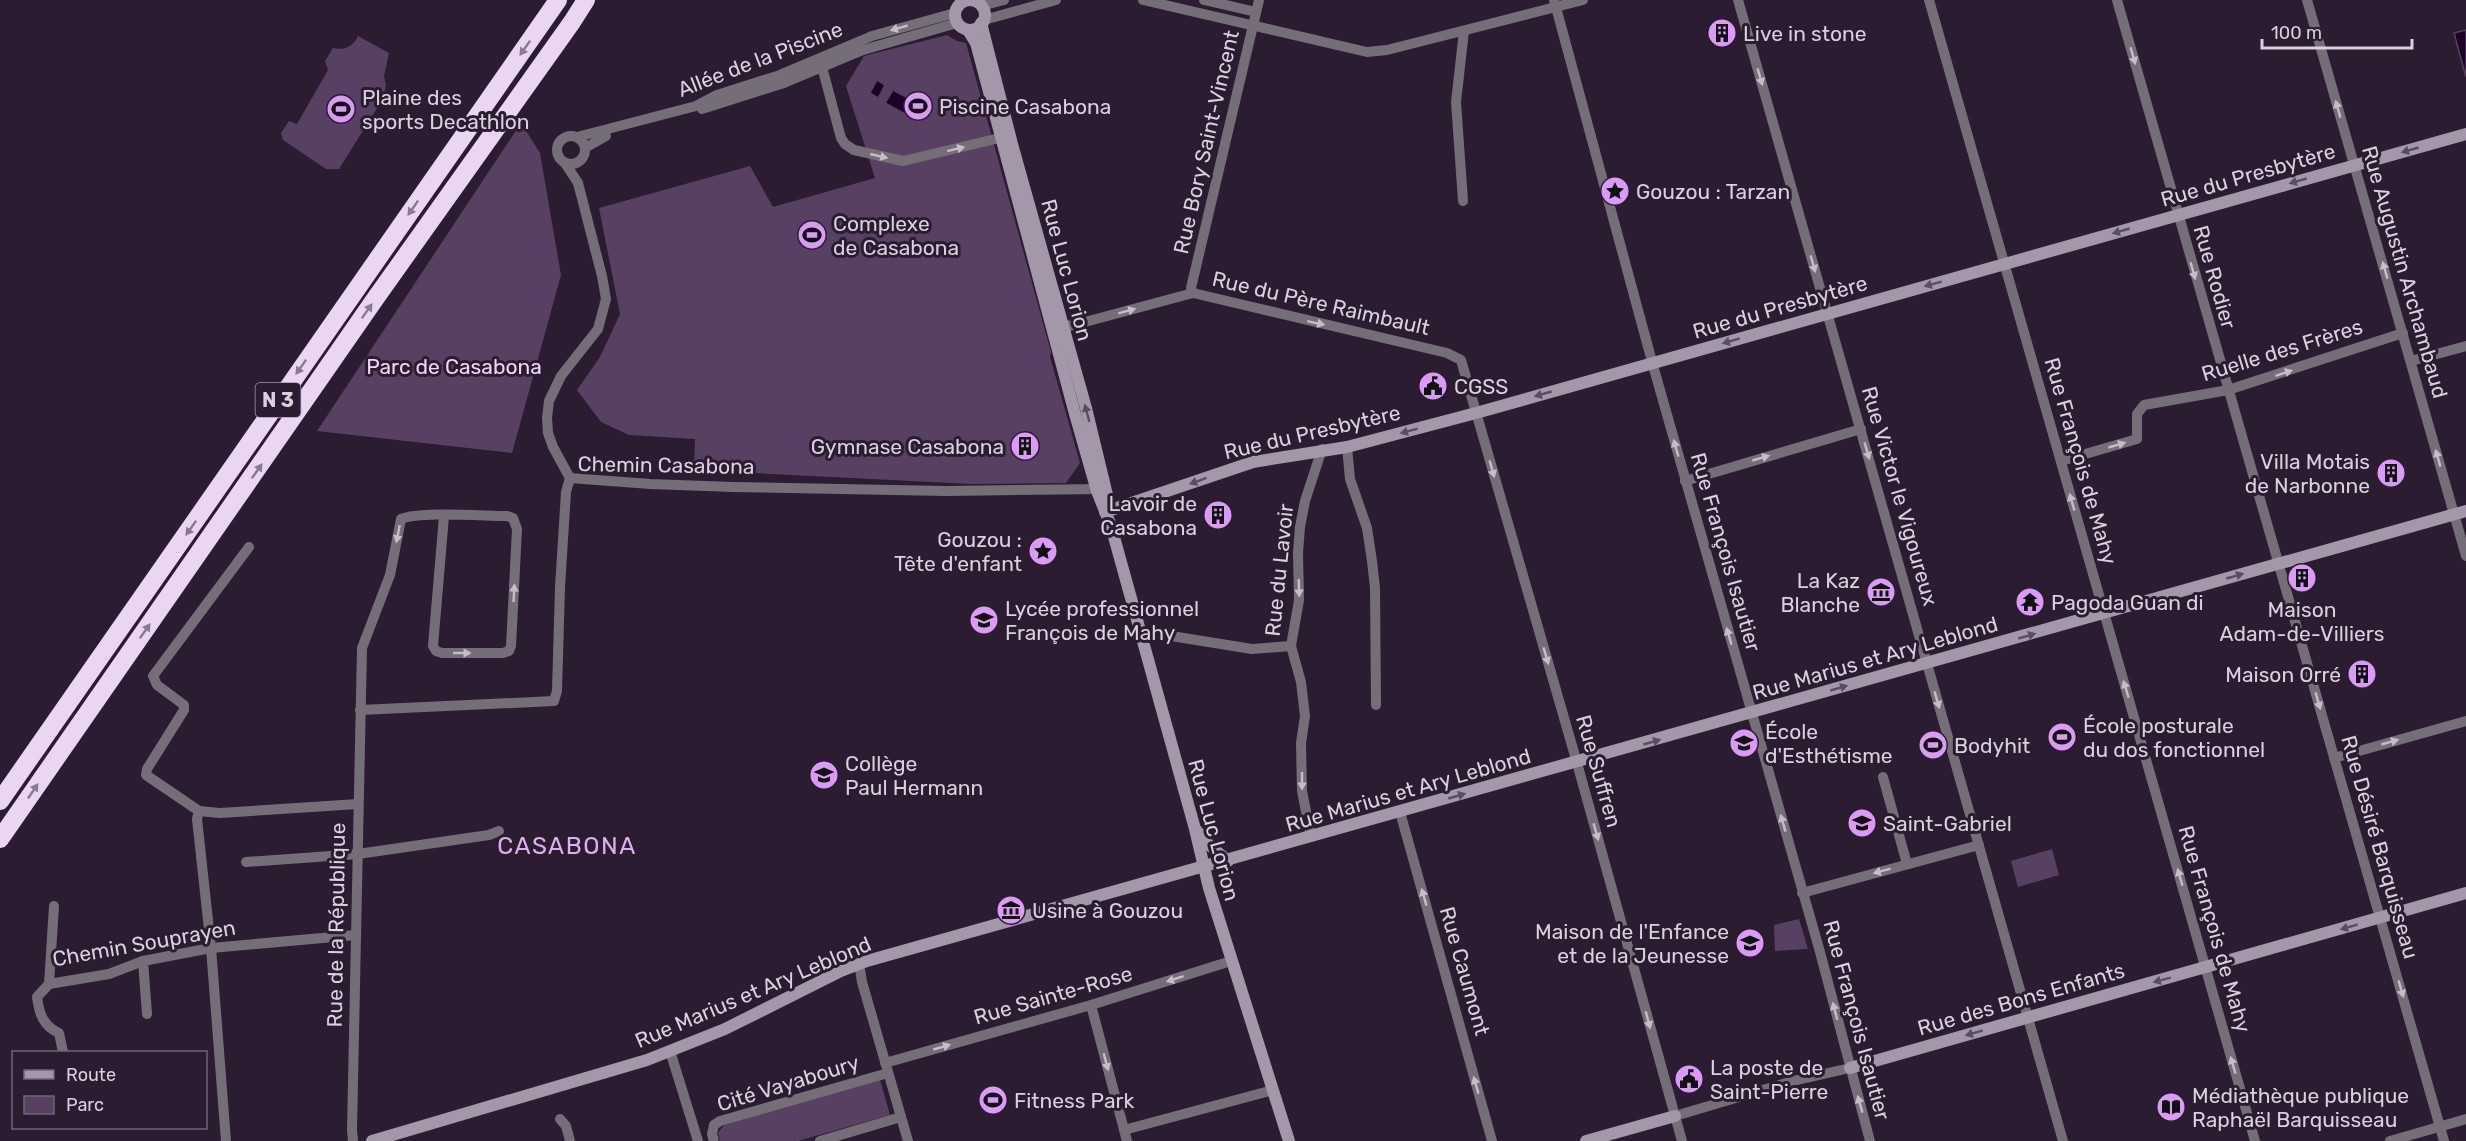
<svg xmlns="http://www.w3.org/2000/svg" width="2466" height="1141" font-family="Rubik,sans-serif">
  <rect width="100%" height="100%" fill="#2b1c31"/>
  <g fill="#584063">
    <polygon points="947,35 957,41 966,43 1051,352 1050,357 1080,463 1066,483 971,484 694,470 695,439 629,435 601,422 577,390 600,357 620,314 599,208 750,166 773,207 875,178 846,86 864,56"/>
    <path d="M358,36L389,53L384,76L386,85L384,97L339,169H326L283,140L281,133L289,121L297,124L328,70L325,61L333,48C344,51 354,46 358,36Z"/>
    <polygon points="521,123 540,153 561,275 512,453 317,431"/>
    <polygon points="2052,849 2059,875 2018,887 2011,861"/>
    <polygon points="1799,919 1808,949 1775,951 1774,925"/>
    <polygon points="880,1080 890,1115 798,1141 720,1141 718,1133 724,1125"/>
  </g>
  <g fill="#1c0128" stroke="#553f5f" stroke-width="1.5">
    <polygon points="2466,30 2466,77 2454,33"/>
    <polygon points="877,80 885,85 878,98 870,93"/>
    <polygon points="893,90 926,108 918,121 885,103"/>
  </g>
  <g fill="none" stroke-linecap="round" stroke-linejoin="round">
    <g stroke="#756d78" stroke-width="10">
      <polyline points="1143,0 1367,52 1387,50 1583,0"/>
      <polyline points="1204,0 1256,12"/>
      <polyline points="1554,0 1654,369 1820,952 1870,1141"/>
      <polyline points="1738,0 2063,1141"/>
      <polyline points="1929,0 2255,1141"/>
      <polyline points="2117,0 2444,1141"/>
      <polyline points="2307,0 2466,556"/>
      <polyline points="981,6 1004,0"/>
      <polyline points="984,20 1056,0"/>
      <polyline points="823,62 822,67 841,138 845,144 854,150 903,161 1008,136"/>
      <polyline points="702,109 784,83 863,50 957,23"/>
      <circle cx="571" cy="150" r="14"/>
      <polyline points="577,137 696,106 717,95 777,76 872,36 955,13"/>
      <polyline points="585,148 606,136"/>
      <polyline points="565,163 578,183 602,276 606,299 598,329 561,376 549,401 547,418 548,433 553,447 570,478"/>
      <polyline points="1463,201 1456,102 1464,31"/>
      <polyline points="1193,293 1191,288 1259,0"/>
      <polyline points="1057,322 1070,326 1193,293 1447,353 1461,360 1577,763 1682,1141"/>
      <polyline points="2411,361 2466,346"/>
      <polyline points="1347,447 1350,479 1367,528 1372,561 1375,588 1376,705"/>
      <polyline points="2061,461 2137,439 2137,414 2144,405 2228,390 2403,333"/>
      <polyline points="570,478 650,484 733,487 946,491 1103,489"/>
      <polyline points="1685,481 1861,429"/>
      <polyline points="249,547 153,676 157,685 184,705 184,710 147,769 146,775 199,811 220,813 358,804"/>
      <polyline points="1140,631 1252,649 1291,646"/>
      <polyline points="360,710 554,701 557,691 560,587 566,492 570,478"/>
      <polyline points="2334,758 2466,721"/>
      <polyline points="1883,777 1907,864"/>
      <polyline points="199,811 197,819 211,948 226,1141"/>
      <polyline points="1400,812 1492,1141"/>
      <polyline points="1311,837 1302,791 1301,743 1305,716 1301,682 1291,646 1299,600 1298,553 1300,527 1305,501 1322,449"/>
      <polyline points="246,862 358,854 489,835 499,831"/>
      <polyline points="1802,893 1979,845"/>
      <polyline points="143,961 147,1014"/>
      <polyline points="859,963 862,982 908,1141"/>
      <polyline points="49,984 109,974 143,961 211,948 356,935"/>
      <path d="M49,984L37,997C39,1013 43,1026 59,1033L63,1052"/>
      <polyline points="49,984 54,906"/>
      <polyline points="1091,1005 1127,1141"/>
      <polyline points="670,1051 698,1141"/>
      <polyline points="885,1063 1091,1005 1231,961"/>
      <polyline points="1675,1116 1793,1081 1850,1068"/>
      <polyline points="560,1119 566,1126 570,1141"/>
      <polyline points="1124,1130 1273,1090"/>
      <path d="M353,1141L352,1130L362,648L390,575L401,519C421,511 483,516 507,516L513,518L517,529L511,646L509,651L503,653H442L436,651L433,646L444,516"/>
      <polyline points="714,1141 712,1134 714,1125 720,1121 888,1073"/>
      <polyline points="820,1141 901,1117"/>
      <polyline points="2390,1141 2466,1119"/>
    </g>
    <g stroke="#a497aa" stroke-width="12">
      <circle cx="970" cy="15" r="15"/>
      <polyline points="981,23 1012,144 1086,408 1107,495"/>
      <polyline points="968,30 976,43 1075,414 1097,491 1111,526 1195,829 1209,888 1289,1141"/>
      <polyline points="1105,512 1253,462 1347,447 1476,413 2466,134"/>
      <polyline points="1196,830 1209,845 1228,861"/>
      <polyline points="1850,1068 2466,893"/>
      <polyline points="372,1141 647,1060 725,1029 841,971 867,961 2466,511"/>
      <polyline points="1586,1141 1675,1116"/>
    </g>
    <g stroke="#ead6f3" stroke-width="18">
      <polyline points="0,801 558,0"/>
      <polyline points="0,839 375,299 572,22 586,0"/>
    </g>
  </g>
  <defs><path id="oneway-solid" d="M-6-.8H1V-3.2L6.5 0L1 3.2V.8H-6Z" transform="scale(1.5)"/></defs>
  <g fill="#c6bcca">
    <use href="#oneway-solid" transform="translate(899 28) rotate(164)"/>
    <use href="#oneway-solid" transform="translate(2133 56) rotate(74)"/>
    <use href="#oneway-solid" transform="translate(1760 77) rotate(74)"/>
    <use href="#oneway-solid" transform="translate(2338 109) rotate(-106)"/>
    <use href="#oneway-solid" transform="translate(956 149) rotate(-14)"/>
    <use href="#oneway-solid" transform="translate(879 156) rotate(13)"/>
    <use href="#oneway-solid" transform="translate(1813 264) rotate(74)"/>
    <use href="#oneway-solid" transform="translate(2385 270) rotate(-106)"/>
    <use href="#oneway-solid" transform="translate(2193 271) rotate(74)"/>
    <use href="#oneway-solid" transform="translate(1127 311) rotate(-15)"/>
    <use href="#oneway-solid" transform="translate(1316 323) rotate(12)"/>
    <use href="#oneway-solid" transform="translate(2284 373) rotate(-18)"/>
    <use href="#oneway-solid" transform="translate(2117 445) rotate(-16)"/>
    <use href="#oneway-solid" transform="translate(1676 448) rotate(-106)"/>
    <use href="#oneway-solid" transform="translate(1867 451) rotate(74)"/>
    <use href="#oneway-solid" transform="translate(1761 458) rotate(-16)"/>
    <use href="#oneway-solid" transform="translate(2438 458) rotate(-106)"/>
    <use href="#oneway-solid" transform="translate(1492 469) rotate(74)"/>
    <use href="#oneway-solid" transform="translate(2072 502) rotate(-106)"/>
    <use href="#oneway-solid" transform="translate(398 534) rotate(101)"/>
    <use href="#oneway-solid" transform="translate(1299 588) rotate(88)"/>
    <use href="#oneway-solid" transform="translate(514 593) rotate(-87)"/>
    <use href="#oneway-solid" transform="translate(1729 636) rotate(-106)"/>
    <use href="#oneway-solid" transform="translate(462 653)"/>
    <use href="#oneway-solid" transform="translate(1546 656) rotate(74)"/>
    <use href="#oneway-solid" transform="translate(2126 689) rotate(-107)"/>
    <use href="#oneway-solid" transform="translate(1937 700) rotate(74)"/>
    <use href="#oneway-solid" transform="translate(2318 701) rotate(74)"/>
    <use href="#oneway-solid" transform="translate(2390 742) rotate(-16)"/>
    <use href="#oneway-solid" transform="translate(1302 781) rotate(90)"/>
    <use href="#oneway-solid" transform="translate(1783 823) rotate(-106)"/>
    <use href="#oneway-solid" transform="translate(1596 832) rotate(74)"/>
    <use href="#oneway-solid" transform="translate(1882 871) rotate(165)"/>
    <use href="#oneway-solid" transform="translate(2180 877) rotate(-106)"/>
    <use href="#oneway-solid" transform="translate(1424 897) rotate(-106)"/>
    <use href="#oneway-solid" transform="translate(1175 979) rotate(162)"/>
    <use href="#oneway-solid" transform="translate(2401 989) rotate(74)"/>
    <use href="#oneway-solid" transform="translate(1835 1011) rotate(-105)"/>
    <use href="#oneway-solid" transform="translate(1648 1020) rotate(75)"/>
    <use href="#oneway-solid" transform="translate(942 1047) rotate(-16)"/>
    <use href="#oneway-solid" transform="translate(1106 1062) rotate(75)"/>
    <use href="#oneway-solid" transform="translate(2233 1065) rotate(-106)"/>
    <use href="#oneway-solid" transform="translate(1476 1085) rotate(-106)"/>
    <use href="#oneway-solid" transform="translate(1860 1104) rotate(-106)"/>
  </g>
  <g fill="#8a7992">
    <use href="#oneway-solid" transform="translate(525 48) rotate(125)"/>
    <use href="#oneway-solid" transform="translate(413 208) rotate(125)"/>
    <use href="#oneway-solid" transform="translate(367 311) rotate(-55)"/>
    <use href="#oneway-solid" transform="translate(301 367) rotate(125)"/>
    <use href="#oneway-solid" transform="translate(257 471) rotate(-55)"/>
    <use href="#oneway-solid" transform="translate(191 528) rotate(125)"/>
    <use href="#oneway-solid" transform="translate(145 631) rotate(-55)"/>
    <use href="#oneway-solid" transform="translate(33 791) rotate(-56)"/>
  </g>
  <g fill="#5b4d61">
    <use href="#oneway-solid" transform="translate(2410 150) rotate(164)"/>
    <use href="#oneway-solid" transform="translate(2298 181) rotate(164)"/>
    <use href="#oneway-solid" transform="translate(2121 231) rotate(164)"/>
    <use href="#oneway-solid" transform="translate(1933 284) rotate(165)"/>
    <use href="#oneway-solid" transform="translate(1731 341) rotate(164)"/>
    <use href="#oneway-solid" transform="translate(1543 394) rotate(164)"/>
    <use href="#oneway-solid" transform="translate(1087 413) rotate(-105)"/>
    <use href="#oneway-solid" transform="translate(1409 431) rotate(165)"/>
    <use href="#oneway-solid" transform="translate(1198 481) rotate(160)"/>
    <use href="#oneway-solid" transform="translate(2235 576) rotate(-16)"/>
    <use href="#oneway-solid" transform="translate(2027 636) rotate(-16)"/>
    <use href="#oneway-solid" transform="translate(1839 688) rotate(-16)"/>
    <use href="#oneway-solid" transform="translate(1652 742) rotate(-16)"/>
    <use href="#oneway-solid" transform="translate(1457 796) rotate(-16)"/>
    <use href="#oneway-solid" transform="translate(2349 927) rotate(164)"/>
    <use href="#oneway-solid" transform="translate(2162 980) rotate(165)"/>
    <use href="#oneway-solid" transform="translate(1974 1033) rotate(164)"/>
  </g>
  <defs>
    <g id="building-disc" transform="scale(1.5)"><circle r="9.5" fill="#da9af6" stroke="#2b1c31"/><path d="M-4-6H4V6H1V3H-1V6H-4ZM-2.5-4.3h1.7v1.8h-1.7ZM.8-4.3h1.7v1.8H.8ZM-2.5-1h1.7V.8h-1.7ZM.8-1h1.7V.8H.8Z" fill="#111"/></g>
    <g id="stadium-disc" transform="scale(1.5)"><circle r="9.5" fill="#da9af6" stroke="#2b1c31"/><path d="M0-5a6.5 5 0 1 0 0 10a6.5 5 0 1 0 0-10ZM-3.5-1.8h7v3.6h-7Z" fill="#111"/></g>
    <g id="sight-disc" transform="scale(1.5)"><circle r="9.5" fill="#da9af6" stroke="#2b1c31"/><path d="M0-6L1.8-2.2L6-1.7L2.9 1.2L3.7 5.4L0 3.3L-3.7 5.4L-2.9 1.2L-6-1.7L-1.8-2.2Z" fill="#111"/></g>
    <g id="civic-disc" transform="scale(1.5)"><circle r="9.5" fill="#da9af6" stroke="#2b1c31"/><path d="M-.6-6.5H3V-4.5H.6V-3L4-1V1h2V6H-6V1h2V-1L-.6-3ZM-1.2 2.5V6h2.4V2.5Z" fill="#111"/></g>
    <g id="museum-disc" transform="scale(1.5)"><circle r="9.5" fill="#da9af6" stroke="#2b1c31"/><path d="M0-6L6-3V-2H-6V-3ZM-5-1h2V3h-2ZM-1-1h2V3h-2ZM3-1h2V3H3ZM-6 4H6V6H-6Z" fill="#111"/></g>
    <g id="temple-disc" transform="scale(1.5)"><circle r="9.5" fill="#da9af6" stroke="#2b1c31"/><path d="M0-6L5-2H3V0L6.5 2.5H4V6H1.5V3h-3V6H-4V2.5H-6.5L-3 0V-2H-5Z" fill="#111"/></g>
    <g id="school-disc" transform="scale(1.5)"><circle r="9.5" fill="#da9af6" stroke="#2b1c31"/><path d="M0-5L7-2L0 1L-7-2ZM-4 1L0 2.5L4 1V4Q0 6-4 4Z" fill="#111"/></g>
    <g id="library-disc" transform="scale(1.5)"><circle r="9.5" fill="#da9af6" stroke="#2b1c31"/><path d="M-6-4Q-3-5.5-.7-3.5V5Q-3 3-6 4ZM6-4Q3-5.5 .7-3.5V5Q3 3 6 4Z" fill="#111"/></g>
  </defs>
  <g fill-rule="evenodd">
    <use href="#building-disc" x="1722" y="33"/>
    <use href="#stadium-disc" x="918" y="106"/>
    <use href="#stadium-disc" x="341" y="109"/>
    <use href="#sight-disc" x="1615" y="191"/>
    <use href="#stadium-disc" x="812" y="235"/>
    <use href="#civic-disc" x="1433" y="386"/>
    <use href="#building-disc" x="1025" y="446"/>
    <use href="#building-disc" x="2391" y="473"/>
    <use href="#building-disc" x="1218" y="515"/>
    <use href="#sight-disc" x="1043" y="551"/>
    <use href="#building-disc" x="2302" y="578"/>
    <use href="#museum-disc" x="1881" y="592"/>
    <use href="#temple-disc" x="2030" y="602"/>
    <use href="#school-disc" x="984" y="620"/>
    <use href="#building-disc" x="2362" y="674"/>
    <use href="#stadium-disc" x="2062" y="737"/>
    <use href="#school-disc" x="1744" y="743"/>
    <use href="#stadium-disc" x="1933" y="745"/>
    <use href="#school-disc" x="824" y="775"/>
    <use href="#school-disc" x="1862" y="823"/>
    <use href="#museum-disc" x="1011" y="910"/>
    <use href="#school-disc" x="1750" y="943"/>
    <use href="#civic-disc" x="1689" y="1079"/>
    <use href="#stadium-disc" x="993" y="1100"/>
    <use href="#library-disc" x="2171" y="1107"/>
  </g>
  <g text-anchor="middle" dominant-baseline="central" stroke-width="6" stroke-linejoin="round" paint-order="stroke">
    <rect fill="#2b1c31" stroke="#a69aaa" stroke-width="1.5" x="255.5" y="383" width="45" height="34" rx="4.5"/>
    <g font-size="20" font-weight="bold" fill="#dad0de">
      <text x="278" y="400">N 3</text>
    </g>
    <g font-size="21" fill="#dad0de" stroke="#2b1c31" text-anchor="start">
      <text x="1743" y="33">Live in stone</text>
      <text x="362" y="97">Plaine des<tspan x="362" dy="24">sports Decathlon</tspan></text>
      <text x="939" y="106">Piscine Casabona</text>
      <text x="1636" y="191">Gouzou : Tarzan</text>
      <text x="833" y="223">Complexe<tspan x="833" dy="24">de Casabona</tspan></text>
      <text x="1454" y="386">CGSS</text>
      <text x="1004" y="446" text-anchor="end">Gymnase Casabona</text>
      <text x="2370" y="461" text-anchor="end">Villa Motais<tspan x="2370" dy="24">de Narbonne</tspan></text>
      <text x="1197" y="503" text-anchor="end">Lavoir de<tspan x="1197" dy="24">Casabona</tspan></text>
      <text x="1022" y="539" text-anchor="end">Gouzou :<tspan x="1022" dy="24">Tête d'enfant</tspan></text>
      <text x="1860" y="580" text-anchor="end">La Kaz<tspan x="1860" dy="24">Blanche</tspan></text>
      <text x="2051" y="602">Pagoda Guan di</text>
      <text x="1005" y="608">Lycée professionnel<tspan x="1005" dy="24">François de Mahy</tspan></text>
      <text x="2302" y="609" text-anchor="middle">Maison<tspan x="2302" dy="24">Adam-de-Villiers</tspan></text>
      <text x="2341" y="674" text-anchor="end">Maison Orré</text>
      <text x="2083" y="725">École posturale<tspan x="2083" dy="24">du dos fonctionnel</tspan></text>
      <text x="1765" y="731">École<tspan x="1765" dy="24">d'Esthétisme</tspan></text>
      <text x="1954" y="745">Bodyhit</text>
      <text x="845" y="763">Collège<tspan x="845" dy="24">Paul Hermann</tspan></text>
      <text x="1883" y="823">Saint-Gabriel</text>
      <text x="1032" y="910">Usine à Gouzou</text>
      <text x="1729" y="931" text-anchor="end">Maison de l'Enfance<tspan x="1729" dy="24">et de la Jeunesse</tspan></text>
      <text x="1710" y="1067">La poste de<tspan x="1710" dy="24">Saint-Pierre</tspan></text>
      <text x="2192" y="1095">Médiathèque publique<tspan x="2192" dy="24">Raphaël Barquisseau</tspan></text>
      <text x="1014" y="1100">Fitness Park</text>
    </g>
    <g font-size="21" fill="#dad0de" stroke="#2b1c31">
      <text transform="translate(760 59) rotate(-21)">Allée de la Piscine</text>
      <text transform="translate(1206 142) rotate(-77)">Rue Bory Saint-Vincent</text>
      <text transform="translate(2248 175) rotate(-16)">Rue du Presbytère</text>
      <text transform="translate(1067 270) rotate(75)">Rue Luc Lorion</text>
      <text transform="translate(2405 272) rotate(74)">Rue Augustin Archambaud</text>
      <text transform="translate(2215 277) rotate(74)">Rue Rodier</text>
      <text transform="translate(1321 303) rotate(13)">Rue du Père Raimbault</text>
      <text transform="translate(1780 307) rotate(-16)">Rue du Presbytère</text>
      <text transform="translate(2282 350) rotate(-17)">Ruelle des Frères</text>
      <text transform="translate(1312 432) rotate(-13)">Rue du Presbytère</text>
      <text transform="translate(2081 461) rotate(74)">Rue François de Mahy</text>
      <text transform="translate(666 465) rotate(1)">Chemin Casabona</text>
      <text transform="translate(1900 496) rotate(74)">Rue Victor le Vigoureux</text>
      <text transform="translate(1726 552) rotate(74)">Rue François Isautier</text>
      <text transform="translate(1279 570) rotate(-84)">Rue du Lavoir</text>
      <text transform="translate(1875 658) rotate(-16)">Rue Marius et Ary Leblond</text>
      <text transform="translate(1599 771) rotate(74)">Rue Suffren</text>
      <text transform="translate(1408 790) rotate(-16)">Rue Marius et Ary Leblond</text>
      <text transform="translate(1214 830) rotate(75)">Rue Luc Lorion</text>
      <text transform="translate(2380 847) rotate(74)">Rue Désiré Barquisseau</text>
      <text transform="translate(336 925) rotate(-89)">Rue de la République</text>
      <text transform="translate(2215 929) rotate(74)">Rue François de Mahy</text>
      <text transform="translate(144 943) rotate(-10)">Chemin Souprayen</text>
      <text transform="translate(1465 971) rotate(74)">Rue Caumont</text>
      <text transform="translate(753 992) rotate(-23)">Rue Marius et Ary Leblond</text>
      <text transform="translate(1053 995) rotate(-16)">Rue Sainte-Rose</text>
      <text transform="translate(2021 999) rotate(-16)">Rue des Bons Enfants</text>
      <text transform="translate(1857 1020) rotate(75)">Rue François Isautier</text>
      <text transform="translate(788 1083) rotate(-17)">Cité Vayaboury</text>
    </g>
    <g font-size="21" fill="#eed7f9" stroke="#2b1c31">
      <text x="454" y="366">Parc de Casabona</text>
    </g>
    <g font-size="24" letter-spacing="1.5" fill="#dcb0f0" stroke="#2b1c31">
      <text x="567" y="846">CASABONA</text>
    </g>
  </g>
  <rect x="12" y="1051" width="195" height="78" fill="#2b1c31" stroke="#716476" stroke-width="1.5"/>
  <rect x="24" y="1070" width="30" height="9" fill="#a497aa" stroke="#716476" stroke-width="1.5"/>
  <text x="66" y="1081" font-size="18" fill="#dad0de">Route</text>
  <rect x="24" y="1096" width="30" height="18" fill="#584063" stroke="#716476" stroke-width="1.5"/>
  <text x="66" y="1111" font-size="18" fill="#dad0de">Parc</text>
  <path d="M2262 39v9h150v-9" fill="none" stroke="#dad0de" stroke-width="3"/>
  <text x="2271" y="39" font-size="18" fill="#dad0de" stroke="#2b1c31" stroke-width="4.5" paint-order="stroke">100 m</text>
</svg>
